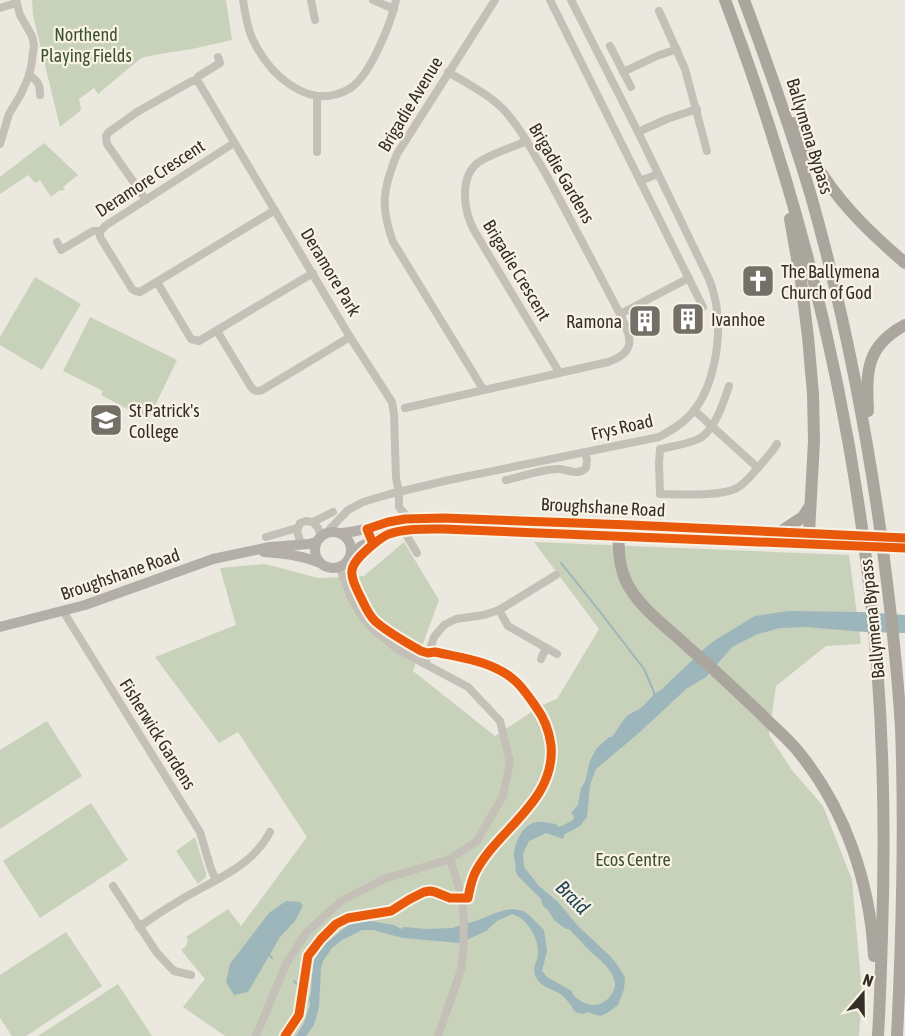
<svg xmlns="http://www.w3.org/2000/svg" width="905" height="1036" font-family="'Asap Condensed',sans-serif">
  <rect width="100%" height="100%" fill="#ebe8df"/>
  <g fill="#c8d1b9">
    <polygon points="32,0 226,0 232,40 192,49 154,55 141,58 98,94 94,88 79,99 81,110 60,127 33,15"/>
    <polygon points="44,143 78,175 63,187 65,189 61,191 60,190 51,197 40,180 35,183 28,175 0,194 0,177"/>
    <polygon points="35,277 81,304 42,370 0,345 0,337"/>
    <polygon points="90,317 177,360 148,420 101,395 103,391 63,371"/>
    <polygon points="404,542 439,600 413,671 495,736 542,705 557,699 599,629 534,542 849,555 861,644 826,646 776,686 769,735 791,769 823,806 852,880 862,993 859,1036 225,1036 183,1007 205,979 181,950 186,946 188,940 186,937 228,909 241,926 307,837 238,732 219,743 155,657 236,625 220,568 265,564 318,578 364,576"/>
    <polygon points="47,721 82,776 0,829 0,750"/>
    <polygon points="91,803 128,860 40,918 3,861"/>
    <polygon points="195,837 206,873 206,877 198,884 176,851"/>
    <polygon points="66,932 102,986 26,1036 12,1036 0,1018 0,975"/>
    <polygon points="118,984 152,1036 38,1036"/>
  </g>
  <g fill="#9cb6bb">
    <path d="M788,611L862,612L905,615V633L865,632L806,627L780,628L758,634L732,647L706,677L686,689L640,732L596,769L590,785L587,817L580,826L565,834L563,839L546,833L529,841L523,854L524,867L539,886L558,902L578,926L609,955L616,963L625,977L624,989L618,1005L607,1013L600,1016L587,1012L583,1014L575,1012C572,1007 568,1001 564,997C555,988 540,989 535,975C532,966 538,962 538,953C539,938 527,918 512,914L497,921L486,931L460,943L403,938L380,932L374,930H362L342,940L332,948L323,961L321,968L319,1007L314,1025L306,1036H296L304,1023L310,1005L309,999L311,993L313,962L324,945L347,926L362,921H371L394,925L401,929L404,927L426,929L452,928L476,921L493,914L505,910L513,909L523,911L529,915L544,930L547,951L542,971L547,977L572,991L573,995C578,1000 586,1005 594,1005C605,1005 616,993 615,983C612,967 599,960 589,950C582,943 576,936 569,929H566L554,920L548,910L543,906L541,899L518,876L515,870C517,864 514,862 514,856C514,844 522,824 537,822C543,821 550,824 556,824L558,827L564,825L573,820L574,816L571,813L578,805L581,788L585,782L590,761L596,749L609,737H612C617,730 621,723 626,717C631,712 638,711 643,706C650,700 652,694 661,690L706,647L717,639L755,616Z"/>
    <polygon points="286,901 300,902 303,906 295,921 280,937 248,992 234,995 226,982 230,964 269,913"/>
  </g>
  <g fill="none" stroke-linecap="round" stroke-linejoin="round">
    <g stroke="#9cb6bb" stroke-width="2">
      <polyline points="561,563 601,613 644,669 654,692 654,695"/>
      <polyline points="269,955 272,958"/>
      <polyline points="294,981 300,987"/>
    </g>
    <g stroke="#c4c0b8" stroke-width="8">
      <path d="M243,0C245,13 247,28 253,40C270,75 309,112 349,89C370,77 391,23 396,0"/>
      <polyline points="311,0 315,20"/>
      <polyline points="373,0 394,9"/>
      <polyline points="550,0 703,307"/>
      <polyline points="0,8 16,3"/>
      <polyline points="659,11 685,69 707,151"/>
      <polyline points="610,46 631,87"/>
      <polyline points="623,72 657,56 677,49"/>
      <path d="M29,75C38,81 40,84 40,95"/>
      <polyline points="195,81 199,83 350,337 392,402 394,414 396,478 399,492 399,507 409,519"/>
      <polyline points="638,132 667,119 697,109"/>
      <path d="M527,141C511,148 493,153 479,162C458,177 464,213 475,232L559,372"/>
      <polyline points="234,143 105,226 100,232 100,237 132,289 135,291 140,292 275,210"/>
      <polyline points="0,144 9,114 21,94 28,78 31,67 34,45 32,36 20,15 16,0"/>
      <polyline points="317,152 317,97"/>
      <polyline points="640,181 658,174"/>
      <polyline points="146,200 107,144 106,136 109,132 137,112 192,81 195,81 199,76 220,63 218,57"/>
      <polyline points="57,242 61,250 93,231 100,231"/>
      <polyline points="157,282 191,339 199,341 313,273"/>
      <polyline points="620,314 689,278"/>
      <path d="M217,331L251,387C254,391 257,392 262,390L350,337"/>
      <path d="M729,386C724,401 716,427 702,437C691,444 673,446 660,449L659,463L660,494C679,494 721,497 737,488C745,484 752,474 758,468"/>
      <path d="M483,389L393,242C380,206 383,189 397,154L495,0"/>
      <path d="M405,408L608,362C638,352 631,336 620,314C596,268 572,222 547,176C533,153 521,127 501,107C487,93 466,83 448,72"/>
      <polyline points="694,410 758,468 773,450 777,444"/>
      <path d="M506,480C519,477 547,468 559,469C570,470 577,476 586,468L587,460L585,452"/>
      <polyline points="400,520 404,531 417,553"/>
      <polyline points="313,522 333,512"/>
      <path d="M327,532L348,510L363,502L390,494L449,480L659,437C670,431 681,425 689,416C713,392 721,343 717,311C716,300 713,289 709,279L638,132L571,0"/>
      <polyline points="266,537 297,528"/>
      <polyline points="301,544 297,531 300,523 306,521 313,522 318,528 321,536"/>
      <polyline points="499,610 508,626 557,654"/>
      <polyline points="63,611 200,832 211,869 216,880"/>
      <polyline points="541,659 546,648"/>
      <polyline points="425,664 434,637 444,625 456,619 484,615 499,610 556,575"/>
      <polyline points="113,886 157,953 174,971 191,975"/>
      <path d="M139,927C153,917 167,908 182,899C214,880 252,867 270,832"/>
      <polyline points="256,1036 286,964 306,933 341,901 384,879 450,859 477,841 503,796 510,762 500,721 468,687 397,649 376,632 363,618 352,600 339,566"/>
      <polyline points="438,1036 461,970 463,954 464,920 462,898 450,859"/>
    </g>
    <g stroke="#b3aea7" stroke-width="10">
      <circle cx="333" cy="550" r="18"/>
      <path d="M341,533C366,532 388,520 412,519C470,516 528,520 585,523C670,526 755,530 840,535"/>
      <path d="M264,552C284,554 302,555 320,563"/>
      <path d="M351,553C381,531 408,529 444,529L842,546"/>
      <polyline points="0,627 85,605 213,559 270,547 309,544 316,542"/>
    </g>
    <g stroke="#aaa69e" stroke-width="12">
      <path d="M725,0C795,185 845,378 868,575C883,695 886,815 882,935C881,969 880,1002 878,1036"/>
      <path d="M744,0C768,65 791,129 811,196C842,305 864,416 880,528C889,595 897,661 901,728C905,831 902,934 897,1036"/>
      <path d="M794,123C803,142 812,160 824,177C846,210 875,237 905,263"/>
      <polyline points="790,219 801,281 808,337 813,394 814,441 809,533"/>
      <path d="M868,411C866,371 866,346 905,325"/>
      <polyline points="780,532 803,517 810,506"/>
      <path d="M619,536C618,550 620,568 626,581C637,606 668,628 688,647C715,670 740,694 765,718C776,729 788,739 797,750C845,808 870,882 874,956"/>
    </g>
    <g stroke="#b3aea7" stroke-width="10">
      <polyline points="840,535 902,537"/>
      <polyline points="842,546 905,548"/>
    </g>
    <g stroke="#f8f3e6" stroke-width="13">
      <g id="cycleway">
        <polyline points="373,544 367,529 388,522 405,519 444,518 630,525 905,538"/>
        <path d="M285,1036L299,1015L308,956L321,939L336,924L348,918L391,911L410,899L424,892L430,891L435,892L450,898H468C470,889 471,880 476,871C499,828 556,801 551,745C549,730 545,719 536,707C529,697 522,686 513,679C491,661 462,658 435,652L428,653L421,651C406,642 388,633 375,621C368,614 365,606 361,598C348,572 347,567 370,547C376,542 383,536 389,534C407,528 426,529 444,529L905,548"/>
      </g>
    </g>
    <use href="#cycleway" stroke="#e8590c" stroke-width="9"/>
  </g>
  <defs>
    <g id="church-square" transform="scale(1.725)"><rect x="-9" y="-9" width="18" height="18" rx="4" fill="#746f67" stroke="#f8f3e6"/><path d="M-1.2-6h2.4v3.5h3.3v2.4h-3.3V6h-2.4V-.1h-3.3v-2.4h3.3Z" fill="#fff"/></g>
    <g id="building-square" transform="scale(1.725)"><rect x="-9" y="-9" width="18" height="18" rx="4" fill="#746f67" stroke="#f8f3e6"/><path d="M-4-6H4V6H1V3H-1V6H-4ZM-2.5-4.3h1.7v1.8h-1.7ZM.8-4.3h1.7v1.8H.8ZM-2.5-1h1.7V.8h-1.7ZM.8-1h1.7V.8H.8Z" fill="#fff"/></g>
    <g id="school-square" transform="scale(1.725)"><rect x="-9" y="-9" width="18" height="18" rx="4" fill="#746f67" stroke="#f8f3e6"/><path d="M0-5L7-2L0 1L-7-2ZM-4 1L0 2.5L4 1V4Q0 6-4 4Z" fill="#fff"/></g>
  </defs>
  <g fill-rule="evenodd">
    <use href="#church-square" x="758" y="281"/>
    <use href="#building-square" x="688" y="319"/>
    <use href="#building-square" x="645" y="321"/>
    <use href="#school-square" x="106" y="420"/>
  </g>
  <g text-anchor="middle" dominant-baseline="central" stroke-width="4.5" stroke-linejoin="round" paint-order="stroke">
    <g font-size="18" fill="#3c522c" stroke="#f8f3e6">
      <text x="86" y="34">Northend<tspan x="86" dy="21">Playing Fields</tspan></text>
      <text x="633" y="859">Ecos Centre</text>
    </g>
    <g font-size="18" fill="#342e27" stroke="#f8f3e6">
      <text transform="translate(410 104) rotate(-59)">Brigadie Avenue</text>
      <text transform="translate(810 136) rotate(73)">Ballymena Bypass</text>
      <text transform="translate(562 173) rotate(60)">Brigadie Gardens</text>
      <text transform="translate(150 178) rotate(-33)">Deramore Crescent</text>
      <text transform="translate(517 270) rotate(59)">Brigadie Crescent</text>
      <text transform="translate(331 272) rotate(59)">Deramore Park</text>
      <text transform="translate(622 427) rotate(-13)">Frys Road</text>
      <text transform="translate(603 507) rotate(3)">Broughshane Road</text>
      <text transform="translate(120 574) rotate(-19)">Broughshane Road</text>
      <text transform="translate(872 619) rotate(-96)">Ballymena Bypass</text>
      <text transform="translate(158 734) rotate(58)">Fisherwick Gardens</text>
    </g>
    <g font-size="18" fill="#342e27" stroke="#f8f3e6" text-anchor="start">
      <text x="781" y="271">The Ballymena<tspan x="781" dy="21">Church of God</tspan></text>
      <text x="711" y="319">Ivanhoe</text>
      <text x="622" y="321" text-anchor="end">Ramona</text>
      <text x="129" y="410">St Patrick's<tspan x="129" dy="21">College</tspan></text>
    </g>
    <g font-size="20" font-style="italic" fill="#1e4654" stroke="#f8f3e6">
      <text transform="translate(573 897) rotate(45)">Braid</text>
    </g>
  </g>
  <g transform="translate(863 994) rotate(20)" stroke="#f8f3e6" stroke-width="4.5" paint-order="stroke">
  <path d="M0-4.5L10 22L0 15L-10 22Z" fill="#342e27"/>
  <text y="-9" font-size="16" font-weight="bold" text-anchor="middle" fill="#342e27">N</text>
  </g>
</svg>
